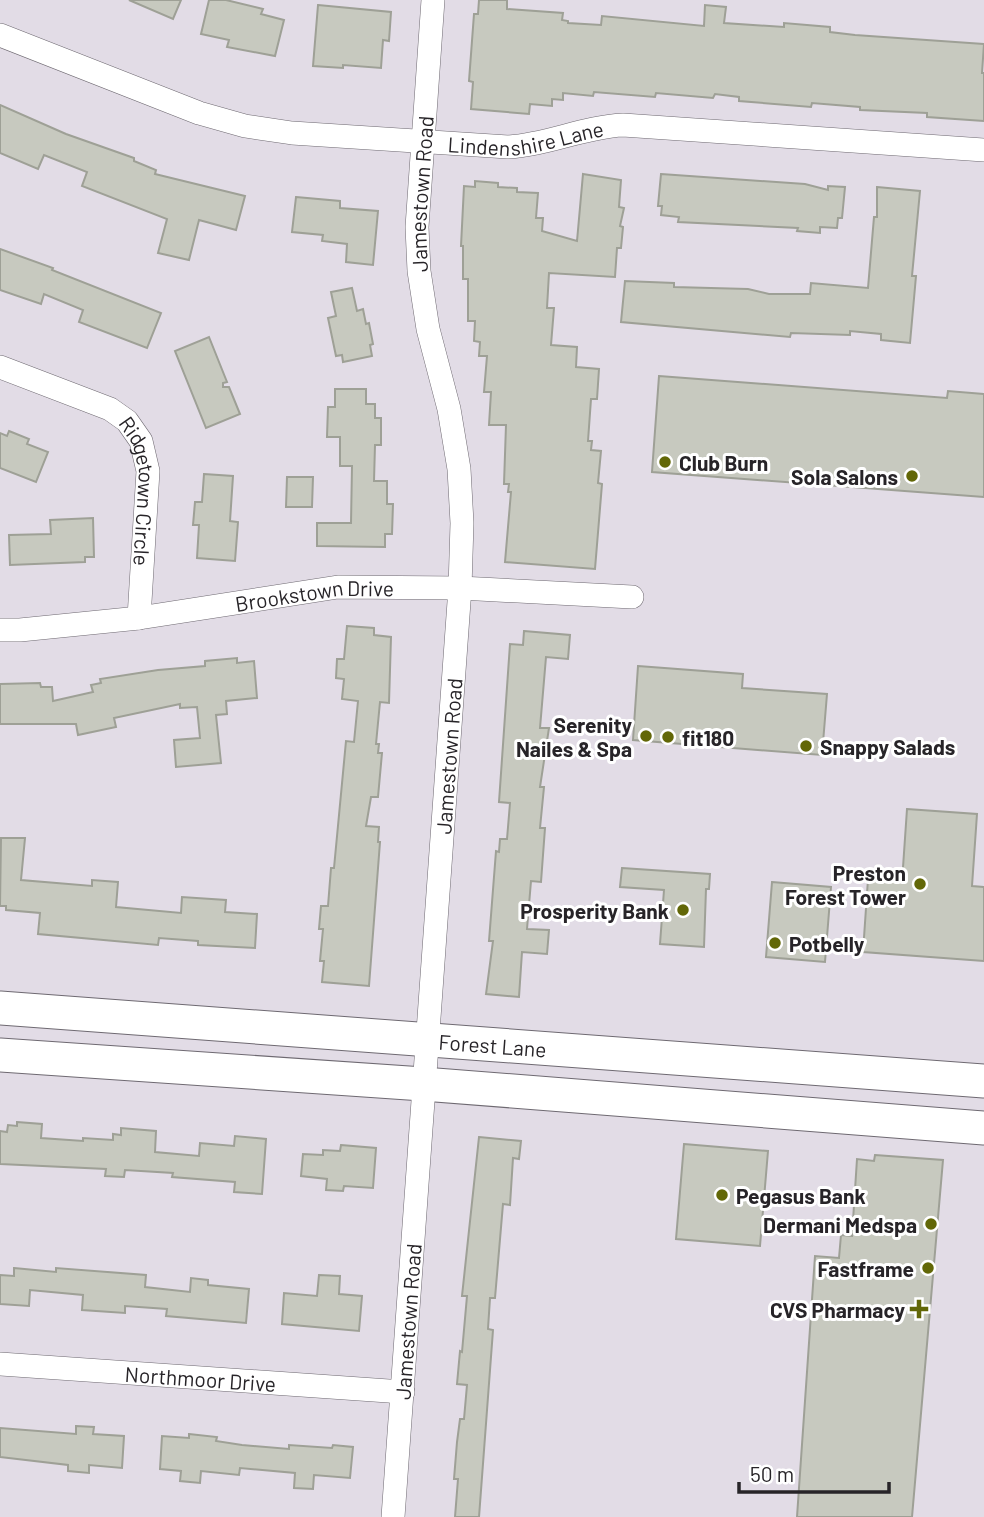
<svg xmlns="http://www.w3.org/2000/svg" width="984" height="1517" font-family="Barlow,sans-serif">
  <rect width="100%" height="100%" fill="#e2dce6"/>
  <g fill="#c7c9bf" stroke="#9ea096" stroke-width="2">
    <polygon points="129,0 181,0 173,19"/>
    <polygon points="209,0 226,0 263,9 261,14 284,20 275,56 227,47 229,40 201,34"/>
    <polygon points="479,0 507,0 507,9 563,13 562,20 568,21 568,23 601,25 602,16 704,26 705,5 726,7 724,23 784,27 784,23 830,27 830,32 855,35 984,44 982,73 984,73 984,121 927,117 927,113 860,110 860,107 812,103 811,107 739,101 739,97 715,94 713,98 656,93 655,97 594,92 593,96 563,93 563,100 552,99 552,106 530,104 529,114 471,109 473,82 469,81 474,14 478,14"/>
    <polygon points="318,5 391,12 389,41 383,40 381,68 343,65 343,68 313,66"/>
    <polygon points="0,105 66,134 134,158 134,161 156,170 155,174 245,196 236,230 199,220 189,260 158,253 167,219 82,186 87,172 44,155 38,169 0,153"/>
    <polygon points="583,174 621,180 619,207 624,208 620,226 623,227 621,248 617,248 615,277 549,273 547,308 554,308 551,345 577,347 576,367 599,369 597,399 591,399 588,441 592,441 591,450 601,451 598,483 602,484 595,569 505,562 511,492 508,492 509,484 504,484 506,425 489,425 491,392 484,392 487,356 479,356 480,342 474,341 475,321 468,321 468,279 463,279 463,246 461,246 464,186 475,187 475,181 498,183 498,187 517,188 517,192 538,193 536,218 543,218 542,231 577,241"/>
    <polygon points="661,174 805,184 828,190 828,186 845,187 842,218 838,218 837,228 820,227 820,233 797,231 798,228 678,222 679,217 661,215 662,206 658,206"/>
    <polygon points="877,187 920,191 912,276 916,276 910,343 881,340 881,334 850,331 850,335 791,333 790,337 621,322 625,281 674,283 674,287 748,289 769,294 810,294 811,283 868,288 874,217 877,217"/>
    <polygon points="296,197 340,201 340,208 378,211 373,265 346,262 347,244 322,241 323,235 292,232"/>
    <polygon points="0,249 53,268 52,270 161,313 147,348 79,322 83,310 44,294 41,304 0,290"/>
    <polygon points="352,288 357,311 363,309 366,324 369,323 373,344 370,345 372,356 343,362 342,355 336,356 328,318 336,316 331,292"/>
    <polygon points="209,337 227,382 223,383 223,387 229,387 240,414 206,428 175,351"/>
    <polygon points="659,376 947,398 948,391 984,394 984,497 652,472"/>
    <polygon points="335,389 366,389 366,404 375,404 375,418 381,418 381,445 375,445 374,481 387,481 387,504 393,504 392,534 385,534 385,547 317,546 317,523 351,523 352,466 340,466 340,437 327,437 328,407 335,407"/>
    <polygon points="9,431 29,439 27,444 48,452 36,482 0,468 0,433 7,436"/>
    <polygon points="204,474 233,476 230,521 238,522 235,561 197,558 199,525 193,525 195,502 202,502"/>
    <polygon points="287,477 313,477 312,507 286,507"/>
    <polygon points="93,518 94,557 85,557 85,562 10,565 9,535 51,534 50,520"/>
    <polygon points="347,626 374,628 374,635 391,637 389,703 380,702 376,744 379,744 378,753 382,753 378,797 371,797 366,826 379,827 378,842 380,842 369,986 322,982 324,961 320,961 323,929 319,929 321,906 328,906 331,868 334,868 346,741 354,742 358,701 342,699 344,679 336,678 337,659 344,659"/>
    <polygon points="524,631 570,635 568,659 546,657 540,728 549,728 540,787 544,787 540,828 545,828 541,882 531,881 527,929 549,930 547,954 522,952 519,997 486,994 493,941 489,941 496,851 499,852 500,839 507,839 510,803 499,802 510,644 523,645"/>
    <polygon points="237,658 237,663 254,661 257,698 226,701 227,714 216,715 221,763 176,767 174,740 200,738 197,707 180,708 180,704 114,718 116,727 78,735 76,724 0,724 0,684 40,683 41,687 52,687 53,701 93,692 91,685 101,683 100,679 158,670 205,666 205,661"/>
    <polygon points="638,666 743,674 742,688 827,694 822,755 633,740"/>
    <polygon points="907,809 977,814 972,886 984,887 984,961 863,952 868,879 902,882"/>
    <polygon points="1,838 25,838 21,880 92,886 92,880 118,882 116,907 181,913 182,897 226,900 225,912 257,914 255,948 198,945 198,941 159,938 158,945 38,934 40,913 6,910 6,906 0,906"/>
    <polygon points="622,868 710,874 709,889 706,889 704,947 660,944 664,890 620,887"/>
    <polygon points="772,882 831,887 825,962 766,957"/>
    <polygon points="17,1122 42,1124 41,1138 83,1141 83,1138 113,1140 113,1134 121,1135 121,1128 156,1131 155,1152 199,1156 200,1143 234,1146 235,1136 266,1139 262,1194 234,1192 235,1182 172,1177 173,1173 125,1170 124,1177 105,1176 106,1169 0,1164 0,1131 7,1132 8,1125 17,1126"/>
    <polygon points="479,1137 521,1141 519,1159 513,1158 510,1205 503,1204 495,1298 490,1298 488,1329 493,1330 479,1517 455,1517 458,1479 454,1479 457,1442 460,1419 464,1419 467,1385 457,1384 460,1351 462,1352 467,1296 462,1296"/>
    <polygon points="684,1144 768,1151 760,1246 676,1239"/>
    <polygon points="341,1145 376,1148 373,1188 344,1186 343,1191 326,1190 327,1179 301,1176 303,1154 323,1155 323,1150 340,1151"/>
    <polygon points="875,1155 943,1160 912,1517 797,1517 815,1256 839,1258 841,1235 852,1236 857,1159 874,1161"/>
    <polygon points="14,1268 56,1272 56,1268 146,1275 145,1287 190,1292 191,1278 208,1280 208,1285 249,1289 246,1323 166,1316 167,1309 125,1306 125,1313 82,1310 83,1295 30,1290 29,1306 0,1304 0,1275 14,1276"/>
    <polygon points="319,1275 340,1276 339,1294 362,1296 359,1331 282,1324 284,1293 317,1296"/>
    <polygon points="76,1426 94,1427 93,1434 124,1436 122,1468 89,1465 89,1473 68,1471 68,1465 0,1457 0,1428 76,1434"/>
    <polygon points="189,1434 217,1437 216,1441 242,1445 289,1449 289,1445 332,1448 333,1445 353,1447 350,1478 314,1475 313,1489 294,1488 295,1473 240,1468 239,1475 201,1471 200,1483 180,1481 181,1471 160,1469 162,1436 189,1438"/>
  </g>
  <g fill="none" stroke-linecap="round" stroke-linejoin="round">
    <g stroke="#6e6971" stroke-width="24">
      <g id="minor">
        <path id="s1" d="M0,35L199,113L245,126L292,133L508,147C547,145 583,127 623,125L984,150"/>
        <path id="s2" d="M0,367L110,409L127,421L141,441L148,471L139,618"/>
        <path id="s3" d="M0,630H20L139,618L338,587L460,588L632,597"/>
        <path id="s4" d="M0,1364L403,1392"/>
        <path id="s5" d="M393,1517L460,588L462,523L459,469L449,409L428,329L419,271L417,227L433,0"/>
      </g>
    </g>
    <g stroke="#6e6971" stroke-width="35">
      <g id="secondary">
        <path id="s6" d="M0,1008L984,1081"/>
        <polyline points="0,1055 423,1084 984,1128"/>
      </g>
    </g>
    <use href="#minor" stroke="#fff" stroke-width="23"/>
    <use href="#secondary" stroke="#fff" stroke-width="33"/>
  </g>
  <g fill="#626707" stroke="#fff" stroke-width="2.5">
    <circle cx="665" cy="462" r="7"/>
    <circle cx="912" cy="476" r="7"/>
    <circle cx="646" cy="736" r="7"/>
    <circle cx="668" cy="737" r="7"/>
    <circle cx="806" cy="746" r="7"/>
    <circle cx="920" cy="884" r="7"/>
    <circle cx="683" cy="910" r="7"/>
    <circle cx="775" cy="943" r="7"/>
    <circle cx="722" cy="1195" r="7"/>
    <circle cx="931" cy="1224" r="7"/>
    <circle cx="928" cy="1268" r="7"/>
    <path d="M915.5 1298.5h7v7h7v7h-7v7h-7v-7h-7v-7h7z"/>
  </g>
  <g text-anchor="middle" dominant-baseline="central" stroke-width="6" stroke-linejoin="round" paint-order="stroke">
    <g font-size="21" fill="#272428" stroke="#fff">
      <text stroke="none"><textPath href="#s1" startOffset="544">Lindenshire Lane</textPath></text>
      <text stroke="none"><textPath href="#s5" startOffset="1330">Jamestown Road</textPath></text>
      <text stroke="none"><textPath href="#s2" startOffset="212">Ridgetown Circle</textPath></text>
      <text stroke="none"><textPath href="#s3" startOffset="317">Brookstown Drive</textPath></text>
      <text stroke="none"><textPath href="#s5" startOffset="763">Jamestown Road</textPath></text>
      <text stroke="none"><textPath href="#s6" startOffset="494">Forest Lane</textPath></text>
      <text stroke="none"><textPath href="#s5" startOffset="196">Jamestown Road</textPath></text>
      <text stroke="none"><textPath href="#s4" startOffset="201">Northmoor Drive</textPath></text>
    </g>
    <g font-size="21" font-weight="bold" fill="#272428" stroke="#fff" text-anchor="end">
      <text x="679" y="462" text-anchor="start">Club Burn</text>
      <text x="898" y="476">Sola Salons</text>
      <text x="632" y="724">Serenity<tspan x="632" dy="24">Nailes &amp; Spa</tspan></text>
      <text x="682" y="737" text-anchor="start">fit180</text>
      <text x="820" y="746" text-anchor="start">Snappy Salads</text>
      <text x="906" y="872">Preston<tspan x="906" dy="24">Forest Tower</tspan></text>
      <text x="669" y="910">Prosperity Bank</text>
      <text x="789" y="943" text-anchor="start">Potbelly</text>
      <text x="736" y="1195" text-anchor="start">Pegasus Bank</text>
      <text x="917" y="1224">Dermani Medspa</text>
      <text x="914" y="1268">Fastframe</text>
      <text x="905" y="1309">CVS Pharmacy</text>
    </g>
  </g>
  <path d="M739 1482v10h150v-10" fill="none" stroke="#272428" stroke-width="3.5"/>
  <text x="750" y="1482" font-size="21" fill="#272428" stroke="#ffffff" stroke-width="5" paint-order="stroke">50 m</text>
</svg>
